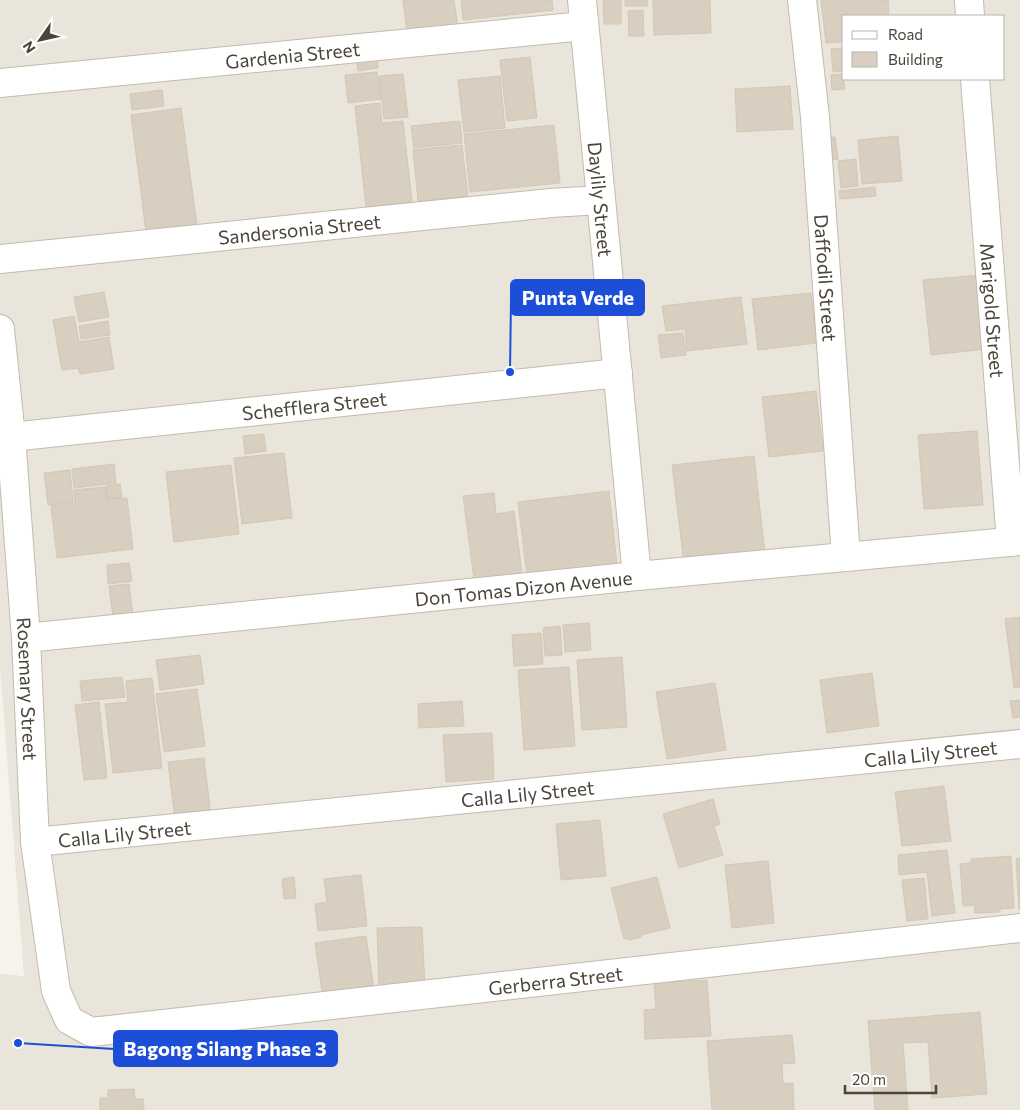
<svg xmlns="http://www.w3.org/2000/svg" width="1020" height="1110" font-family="Commissioner,sans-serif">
  <rect width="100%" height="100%" fill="#f6f3ec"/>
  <path fill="#eae5da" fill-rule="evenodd" d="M0,0H1020V1110H0V974L24,976L0,666ZM844,16H1004V79H844Z"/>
  <g fill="#d8cfc1" stroke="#d3c7b4">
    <polygon points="403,0 454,0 458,27 407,33"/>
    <polygon points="461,0 552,0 553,10 463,20"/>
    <polygon points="603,0 621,0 621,24 604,24"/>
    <polygon points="625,0 647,0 648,6 625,6"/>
    <polygon points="653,0 710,0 711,33 654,35"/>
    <polygon points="821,0 888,0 889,16 844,16 844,42 826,43"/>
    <polygon points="643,10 644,36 629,36 628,11"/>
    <polygon points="376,48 378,68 358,71 355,50"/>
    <polygon points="844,48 844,71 833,72 831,49"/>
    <polygon points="530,57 537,118 507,121 500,60"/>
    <polygon points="377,72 381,99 348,103 345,75"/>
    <polygon points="403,74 408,117 384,119 379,76"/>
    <polygon points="843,74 845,89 832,90 831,75"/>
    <polygon points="500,76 505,128 464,132 458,80"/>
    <polygon points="790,86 793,129 737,132 735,89"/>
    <polygon points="162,90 164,106 132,110 130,94"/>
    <polygon points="380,103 382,123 403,121 412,202 366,207 355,106"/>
    <polygon points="181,108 197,225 146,232 131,115"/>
    <polygon points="460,121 462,143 414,148 411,126"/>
    <polygon points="554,125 560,183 470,192 464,134"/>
    <polygon points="898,136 902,181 862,184 858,140"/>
    <polygon points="835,137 838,159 825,160 822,138"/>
    <polygon points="462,145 468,196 418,201 413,150"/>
    <polygon points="856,159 858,186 841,188 838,161"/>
    <polygon points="875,187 876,196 840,199 839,191"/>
    <polygon points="980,275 987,349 931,355 923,280"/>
    <polygon points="104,292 109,317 79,322 74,297"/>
    <polygon points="811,293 817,343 758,350 752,299"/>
    <polygon points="741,297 747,344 687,351 685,329 666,331 662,306"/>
    <polygon points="74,316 79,342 109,337 114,369 80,374 78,368 62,370 53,320"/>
    <polygon points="108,321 110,335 81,339 79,326"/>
    <polygon points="683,333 686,355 661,358 658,335"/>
    <polygon points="816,391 823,451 769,457 762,397"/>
    <polygon points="977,431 983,505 924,509 918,435"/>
    <polygon points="264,434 266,451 245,454 243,436"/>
    <polygon points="284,453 292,518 242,524 234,458"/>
    <polygon points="754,456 765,554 684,563 672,465"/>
    <polygon points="114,464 116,483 74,488 72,469"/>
    <polygon points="231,465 239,534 174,542 166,472"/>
    <polygon points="70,470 73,502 48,505 44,473"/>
    <polygon points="120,484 122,497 108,499 106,486"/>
    <polygon points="105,487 107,499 127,498 133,549 57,558 51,506 75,503 74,490"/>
    <polygon points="609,491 618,574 528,584 518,502"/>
    <polygon points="494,493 496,514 514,511 523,581 475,587 463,496"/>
    <polygon points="129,563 132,581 108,584 107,565"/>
    <polygon points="129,584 133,615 113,617 109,586"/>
    <polygon points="1020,617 1020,687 1014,688 1005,619"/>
    <polygon points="589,623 591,650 565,652 563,625"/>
    <polygon points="560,626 562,655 545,656 543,628"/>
    <polygon points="541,633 543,664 514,666 512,635"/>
    <polygon points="200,655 204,684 160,690 156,660"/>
    <polygon points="622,657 627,727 582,730 577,660"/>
    <polygon points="569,667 575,746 524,750 518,670"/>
    <polygon points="872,673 879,726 827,733 820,680"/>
    <polygon points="122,677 125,697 82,701 80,681"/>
    <polygon points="152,678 162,768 113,773 105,704 128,702 126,681"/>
    <polygon points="715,683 726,750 667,759 656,692"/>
    <polygon points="197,689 205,746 164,752 156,694"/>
    <polygon points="1020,700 1020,717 1013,718 1010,701"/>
    <polygon points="462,701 464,726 419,728 418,704"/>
    <polygon points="99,702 107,778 84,780 75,705"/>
    <polygon points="492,733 494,779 446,782 443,735"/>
    <polygon points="204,758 211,816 175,820 168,762"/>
    <polygon points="944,786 951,841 902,846 895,792"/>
    <polygon points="713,799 720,824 714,826 723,855 679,868 663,814"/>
    <polygon points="600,820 606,876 561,880 556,824"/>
    <polygon points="947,850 955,913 932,916 927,872 899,875 898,855"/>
    <polygon points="1011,856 1014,908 1000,909 1000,912 975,913 974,905 963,906 960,864 971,863 971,859"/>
    <polygon points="1020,858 1020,910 1019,910 1016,859"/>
    <polygon points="768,861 774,923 732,928 725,865"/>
    <polygon points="361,875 367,926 318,931 315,904 327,902 324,879"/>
    <polygon points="294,877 296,898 284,899 282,879"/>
    <polygon points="657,877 670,928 641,935 641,937 629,940 628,938 624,939 611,888"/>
    <polygon points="924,878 928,919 907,921 902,880"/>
    <polygon points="422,927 425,989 379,990 377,928"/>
    <polygon points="366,936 374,990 323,998 315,943"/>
    <polygon points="707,980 711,1036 645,1039 644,1010 656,1009 654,983"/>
    <polygon points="980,1012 987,1094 932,1098 928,1042 903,1043 908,1110 875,1110 868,1021"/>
    <polygon points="792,1035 795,1063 782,1064 783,1084 793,1083 794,1110 712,1110 707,1041"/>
    <polygon points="134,1089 135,1099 143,1099 144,1110 100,1110 100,1098 108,1098 108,1090"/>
  </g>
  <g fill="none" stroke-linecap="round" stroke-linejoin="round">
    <g stroke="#c2bbae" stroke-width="30">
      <g id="minor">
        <path id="s1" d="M582,0L637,576"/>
        <path id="s2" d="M802,0L815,117L846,557"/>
        <polyline points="969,0 970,16"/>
        <path id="s3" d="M975,79L1011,542"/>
        <path id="s4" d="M0,83L584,26"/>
        <path id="s5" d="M0,259L551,203L601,200"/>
        <path id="s6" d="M0,329L11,437L26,638L35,842L56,991L69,1020L91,1032L1020,928"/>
        <path id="s7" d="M11,437L618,373"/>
        <path id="s8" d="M26,638L637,576L1020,541"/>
        <path id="s9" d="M35,842L1020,744"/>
      </g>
    </g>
    <use href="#minor" stroke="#fff" stroke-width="28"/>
  </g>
  <g text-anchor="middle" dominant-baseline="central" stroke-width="4" stroke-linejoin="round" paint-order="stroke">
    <g font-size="19" fill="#4b4439" stroke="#fff">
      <text stroke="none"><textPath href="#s4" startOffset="294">Gardenia Street</textPath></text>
      <text stroke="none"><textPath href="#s1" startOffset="200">Daylily Street</textPath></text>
      <text stroke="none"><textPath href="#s5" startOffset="301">Sandersonia Street</textPath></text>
      <text stroke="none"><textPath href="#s2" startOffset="279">Daffodil Street</textPath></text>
      <text stroke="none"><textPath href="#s3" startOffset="232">Marigold Street</textPath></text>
      <text stroke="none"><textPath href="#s7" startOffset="305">Schefflera Street</textPath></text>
      <text stroke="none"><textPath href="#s8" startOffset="500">Don Tomas Dizon Avenue</textPath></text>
      <text stroke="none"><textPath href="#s6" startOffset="361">Rosemary Street</textPath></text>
      <text stroke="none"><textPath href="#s9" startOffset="900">Calla Lily Street</textPath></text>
      <text stroke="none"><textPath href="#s9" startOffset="495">Calla Lily Street</textPath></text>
      <text stroke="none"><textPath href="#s9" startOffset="90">Calla Lily Street</textPath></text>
      <text stroke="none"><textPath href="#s6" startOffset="1189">Gerberra Street</textPath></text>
    </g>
  </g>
  <path fill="none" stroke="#1d4ed8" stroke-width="2" d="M510 372L511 298M18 1043L114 1049"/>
  <g fill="#1d4ed8" stroke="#fff" stroke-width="2">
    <circle cx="510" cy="372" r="5"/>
    <circle cx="18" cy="1043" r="5"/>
  </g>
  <g fill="#1d4ed8" stroke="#1d4ed8" stroke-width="2">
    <rect x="511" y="280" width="133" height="35" rx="5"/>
    <rect x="114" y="1031" width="223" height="35" rx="5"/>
  </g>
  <g font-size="20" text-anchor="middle" font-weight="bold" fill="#fff">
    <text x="578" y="305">Punta Verde</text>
    <text x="225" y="1056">Bagong Silang Phase 3</text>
  </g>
  <rect x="842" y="15" width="162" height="65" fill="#ffffff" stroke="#b7b4b0"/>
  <rect x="852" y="31" width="25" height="8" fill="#ffffff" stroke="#b7b4b0"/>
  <text x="888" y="40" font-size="15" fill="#4b4439">Road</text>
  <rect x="852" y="52" width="25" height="15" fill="#d8cfc1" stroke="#b7b4b0"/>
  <text x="888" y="65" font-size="15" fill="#4b4439">Building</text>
  <g transform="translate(40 40) rotate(236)" stroke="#ffffff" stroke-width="4" paint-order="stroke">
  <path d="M0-4L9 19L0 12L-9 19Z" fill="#4b4439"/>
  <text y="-8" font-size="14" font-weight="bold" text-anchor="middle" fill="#4b4439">N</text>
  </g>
  <path d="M845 1085v8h91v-8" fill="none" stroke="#4b4439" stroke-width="2.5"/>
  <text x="852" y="1085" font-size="15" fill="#4b4439" stroke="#ffffff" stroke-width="4" paint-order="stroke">20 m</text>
</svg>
